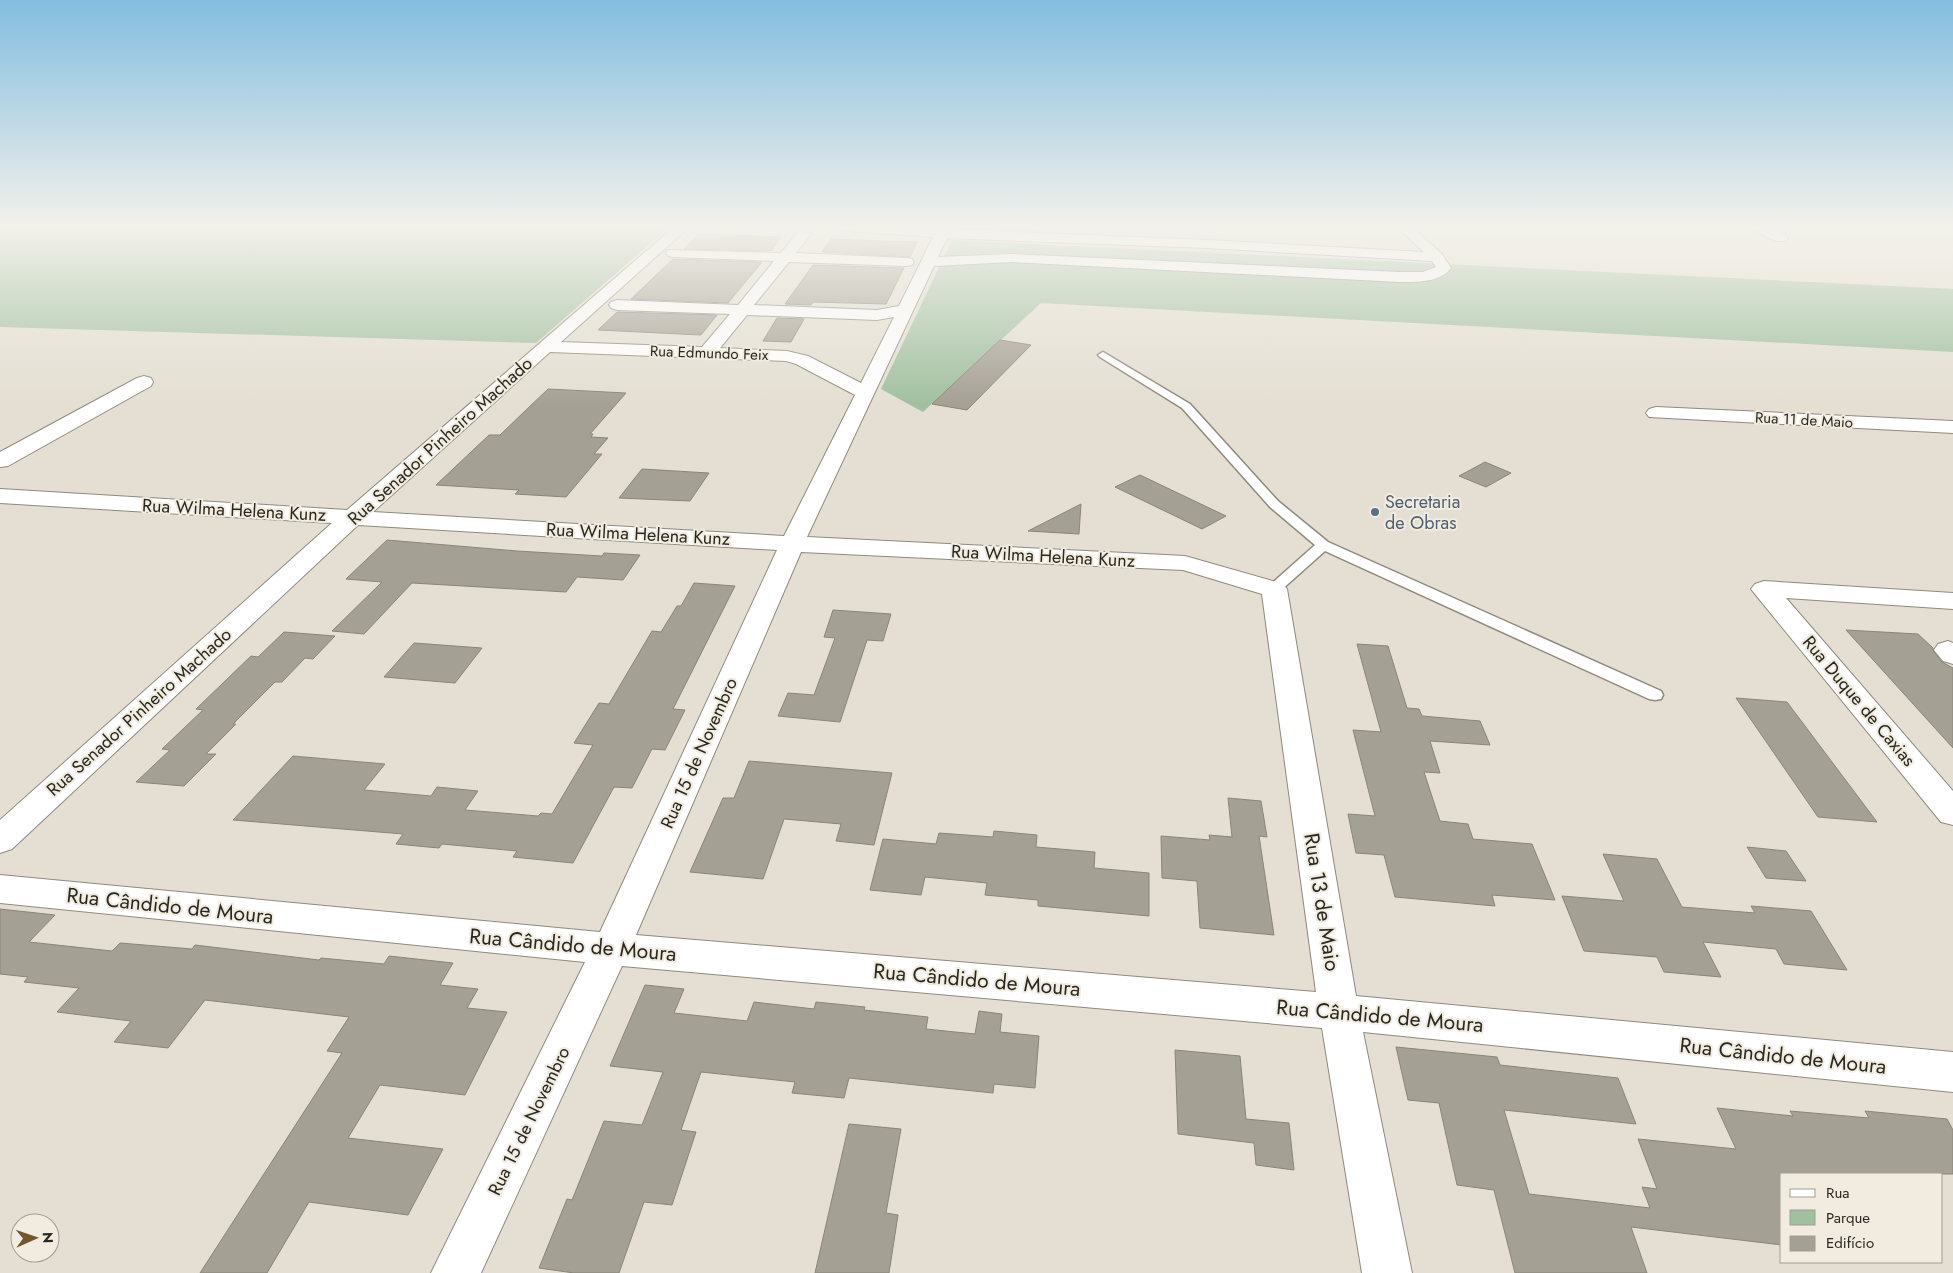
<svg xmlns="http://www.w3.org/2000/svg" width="1953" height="1273" font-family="Jost,sans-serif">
  <rect width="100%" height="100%" fill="#e4dfd2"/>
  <g fill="#a1c0a0">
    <polygon points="0,227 669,227 536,343 0,327"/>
    <polygon points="952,240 1953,289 1953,352 1041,303 923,412 881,389"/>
  </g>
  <g fill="#a5a094" stroke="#898579">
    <polygon points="699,234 732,235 781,237 771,251 684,249"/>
    <polygon points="831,239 880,241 917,242 910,257 822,252"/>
    <polygon points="673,259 762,262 728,303 631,299"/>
    <polygon points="813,265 904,268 886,304 813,302 811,305 785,304"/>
    <polygon points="617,312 717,315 701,335 598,330"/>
    <polygon points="777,318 804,319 791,342 763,341"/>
    <polygon points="1000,340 1031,345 967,410 932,404"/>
    <polygon points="548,389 626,393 590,434 593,434 591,437 608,438 594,454 602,454 566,497 515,494 519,490 436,485 489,435 500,435"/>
    <polygon points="1485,462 1511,473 1486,487 1459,476"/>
    <polygon points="642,469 709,473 690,501 619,498"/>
    <polygon points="1140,475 1226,516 1202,529 1115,487"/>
    <polygon points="1081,504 1079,534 1028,531"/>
    <polygon points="387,540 517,551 602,556 604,553 640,555 623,580 577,577 566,592 412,583 364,634 332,631 382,582 346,579"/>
    <polygon points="694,583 735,586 673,709 685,710 665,750 652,749 632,788 614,787 573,863 513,857 517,851 442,844 439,848 396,844 403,834 233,820 293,756 385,764 364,790 431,796 437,787 478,791 465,810 538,816 541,813 552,814 593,745 574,743 599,703 609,704 652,631 661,632 677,606 681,606"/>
    <polygon points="833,610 891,614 883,641 867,640 840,722 778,716 788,693 814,695 835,638 824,637"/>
    <polygon points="1846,630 1918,634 1933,648 1933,651 1942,662 1953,668 1953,748"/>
    <polygon points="284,632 335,636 313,659 305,658 282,682 275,682 233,724 236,724 206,754 216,754 184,786 136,782 170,750 162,749 203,710 196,709 251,656 258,657"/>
    <polygon points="414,643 482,648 455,683 384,677"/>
    <polygon points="1357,644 1388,646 1407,708 1419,709 1422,716 1480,721 1490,745 1430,741 1440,773 1424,772 1440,821 1468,824 1473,839 1532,844 1555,900 1492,895 1495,906 1395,897 1384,855 1356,853 1348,814 1375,816 1353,730 1381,732"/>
    <polygon points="1736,698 1787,702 1877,822 1818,817"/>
    <polygon points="749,761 892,773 874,845 836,841 841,824 784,819 763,879 690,872 723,798 734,798"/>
    <polygon points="1228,798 1261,801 1267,837 1259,836 1274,935 1200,928 1197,881 1162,878 1161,836 1210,840 1209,835 1232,837"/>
    <polygon points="994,831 1037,835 1036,847 1095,852 1094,868 1149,873 1149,916 1038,906 1038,900 985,895 987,883 925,877 921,895 870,890 883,839 936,844 939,833 993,837"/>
    <polygon points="1747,847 1786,851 1806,881 1766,878"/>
    <polygon points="1603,854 1657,859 1682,907 1755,913 1751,906 1811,911 1847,970 1784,964 1776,949 1703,942 1721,977 1664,972 1657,957 1584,951 1562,896 1624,901"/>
    <polygon points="0,909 55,915 29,942 112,951 120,943 192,949 195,945 319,960 321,958 384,964 389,956 453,963 440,985 478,989 467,1008 507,1012 465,1095 380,1085 348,1138 443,1149 408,1215 309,1202 267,1273 200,1273 342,1053 327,1051 349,1017 205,1000 168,1048 114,1042 131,1021 57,1012 79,988 24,982 28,977 0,974"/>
    <polygon points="645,985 684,989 674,1013 747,1021 754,1002 814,1009 816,1002 865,1007 864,1010 928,1017 926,1029 975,1034 979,1011 1002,1014 1000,1032 1039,1036 1035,1088 994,1084 993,1093 849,1078 844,1098 792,1093 795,1082 701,1072 681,1130 696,1132 672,1205 644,1202 619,1273 574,1273 539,1268 567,1199 572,1200 604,1121 642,1125 663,1072 610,1066"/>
    <polygon points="1396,1047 1497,1057 1500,1065 1618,1078 1636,1124 1504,1110 1529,1194 1650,1208 1642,1187 1657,1189 1638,1139 1736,1149 1717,1108 1793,1116 1790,1111 1869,1118 1865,1111 1947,1119 1953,1130 1953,1174 1782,1174 1782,1245 1631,1227 1647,1273 1515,1273 1494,1190 1457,1185 1439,1103 1408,1100"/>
    <polygon points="1175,1050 1240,1056 1246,1119 1289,1123 1294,1170 1256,1165 1254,1143 1178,1134"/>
    <polygon points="849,1124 901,1129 886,1213 898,1215 889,1273 815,1273"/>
  </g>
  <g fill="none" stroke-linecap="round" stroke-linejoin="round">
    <g stroke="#8e8a7e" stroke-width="3">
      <polygon id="lane" points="1103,352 1190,404 1278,501 1328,542 1661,691 1663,695 1661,699 1655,700 1649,699 1325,551 1279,592 1269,592 1267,589 1269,586 1315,545 1270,507 1182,408 1100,357 1098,355"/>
    </g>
    <g stroke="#8e8a7e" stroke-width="2">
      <g id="street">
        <path d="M674,227H689L561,342L702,347L730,314L617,310L611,308L609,305L611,302L617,300L738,305L774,261L673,257L668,256L666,253L668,250L781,253L799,231L804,230L811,234L796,253L907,258L912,259L914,262L912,265L907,266L789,262L754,305L877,310L899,306L933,237L849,231L844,230L842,227H898L1207,240L1424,252L1397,227H1412L1442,254L1451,268C1440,283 1416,282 1399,282L1012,262L934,266L807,537L1185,556L1283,584L1287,589L1356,996L1953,1052V1092L1363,1032L1412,1273H1362L1322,1028L622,966L481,1273H431L585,962L0,903V875L600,932L777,550L358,525L12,849L0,853V820L332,523L0,503V489L347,510ZM947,238L1207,248L1432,261L1436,267L1423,272H1399L1012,254L938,257ZM747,315L877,320L894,317L861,383L808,356L787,351L720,348ZM550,352L786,361L796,364L855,395L784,536L373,512ZM801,552L1183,570L1262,594L1316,992L636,935Z"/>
        <path d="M1750,227C1762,226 1780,227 1788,238L1786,241H1776L1752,230Z"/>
        <polygon points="144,376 151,378 153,382 151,386 8,466 0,467 0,452 137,378"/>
        <polygon points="1656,407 1953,421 1953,433 1649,417 1646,413 1649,409"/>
        <polygon points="1764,581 1953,593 1953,609 1786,598 1953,791 1953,825 1941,822 1755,594 1751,589 1755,584"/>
        <polygon points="1948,641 1953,643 1953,664 1943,661 1934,650 1938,644"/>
      </g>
    </g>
    <use href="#lane" fill="#fff" fill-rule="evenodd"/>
    <use href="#street" fill="#fff" fill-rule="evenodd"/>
  </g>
  <linearGradient id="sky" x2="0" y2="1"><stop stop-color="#83bddf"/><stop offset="0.56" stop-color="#f3f1eb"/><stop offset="1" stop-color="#f3f1eb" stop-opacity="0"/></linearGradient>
  <rect width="1953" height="405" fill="url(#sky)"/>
  <circle fill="#5c6f8a" stroke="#f1ecdf" stroke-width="2" cx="1375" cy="512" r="5"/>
  <g text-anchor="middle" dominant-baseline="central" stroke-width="4" stroke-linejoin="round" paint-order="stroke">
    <g font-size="15" fill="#292722" stroke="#f1ecdf">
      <text transform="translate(709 353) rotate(2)">Rua Edmundo Feix</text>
      <text transform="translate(1804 420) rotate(3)">Rua 11 de Maio</text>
    </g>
    <g font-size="18" fill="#292722" stroke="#f1ecdf">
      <text transform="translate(440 441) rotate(-42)">Rua Senador Pinheiro Machado</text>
      <text transform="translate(234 510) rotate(3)">Rua Wilma Helena Kunz</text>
      <text transform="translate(638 534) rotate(3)">Rua Wilma Helena Kunz</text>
      <text transform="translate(1043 556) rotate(3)">Rua Wilma Helena Kunz</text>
      <text transform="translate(1859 701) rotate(50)">Rua Duque de Caxias</text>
      <text transform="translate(139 712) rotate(-42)">Rua Senador Pinheiro Machado</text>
      <text transform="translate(699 753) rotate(-66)">Rua 15 de Novembro</text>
      <text transform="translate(529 1121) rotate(-64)">Rua 15 de Novembro</text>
    </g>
    <g font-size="18" fill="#4e5e75" stroke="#f1ecdf" text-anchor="start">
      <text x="1385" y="502">Secretaria<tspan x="1385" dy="21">de Obras</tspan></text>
    </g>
    <g font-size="21" fill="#292722" stroke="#f1ecdf">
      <text transform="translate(1322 902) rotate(81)">Rua 13 de Maio</text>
      <text transform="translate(170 906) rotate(6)">Rua Cândido de Moura</text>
      <text transform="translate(573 945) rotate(5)">Rua Cândido de Moura</text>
      <text transform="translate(977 980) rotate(5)">Rua Cândido de Moura</text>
      <text transform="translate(1380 1016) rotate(5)">Rua Cândido de Moura</text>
      <text transform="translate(1783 1056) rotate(6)">Rua Cândido de Moura</text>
    </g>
  </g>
  <rect x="1780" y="1173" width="162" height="90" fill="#f1ecdf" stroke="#a19d93"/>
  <rect x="1790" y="1189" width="25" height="8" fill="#ffffff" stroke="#a19d93"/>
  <text x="1826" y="1198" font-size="15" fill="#292722">Rua</text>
  <rect x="1790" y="1210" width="25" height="15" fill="#a1c0a0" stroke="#a19d93"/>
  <text x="1826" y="1223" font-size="15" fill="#292722">Parque</text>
  <rect x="1790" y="1236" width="25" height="15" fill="#a5a094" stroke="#a19d93"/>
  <text x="1826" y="1248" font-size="15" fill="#292722">Edifício</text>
  <g transform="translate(35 1238) rotate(88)"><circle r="24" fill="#f1ecdf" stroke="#a19d93"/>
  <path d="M0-4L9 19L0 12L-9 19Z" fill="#73572a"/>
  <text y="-8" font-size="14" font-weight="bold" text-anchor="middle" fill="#292722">N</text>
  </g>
</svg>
